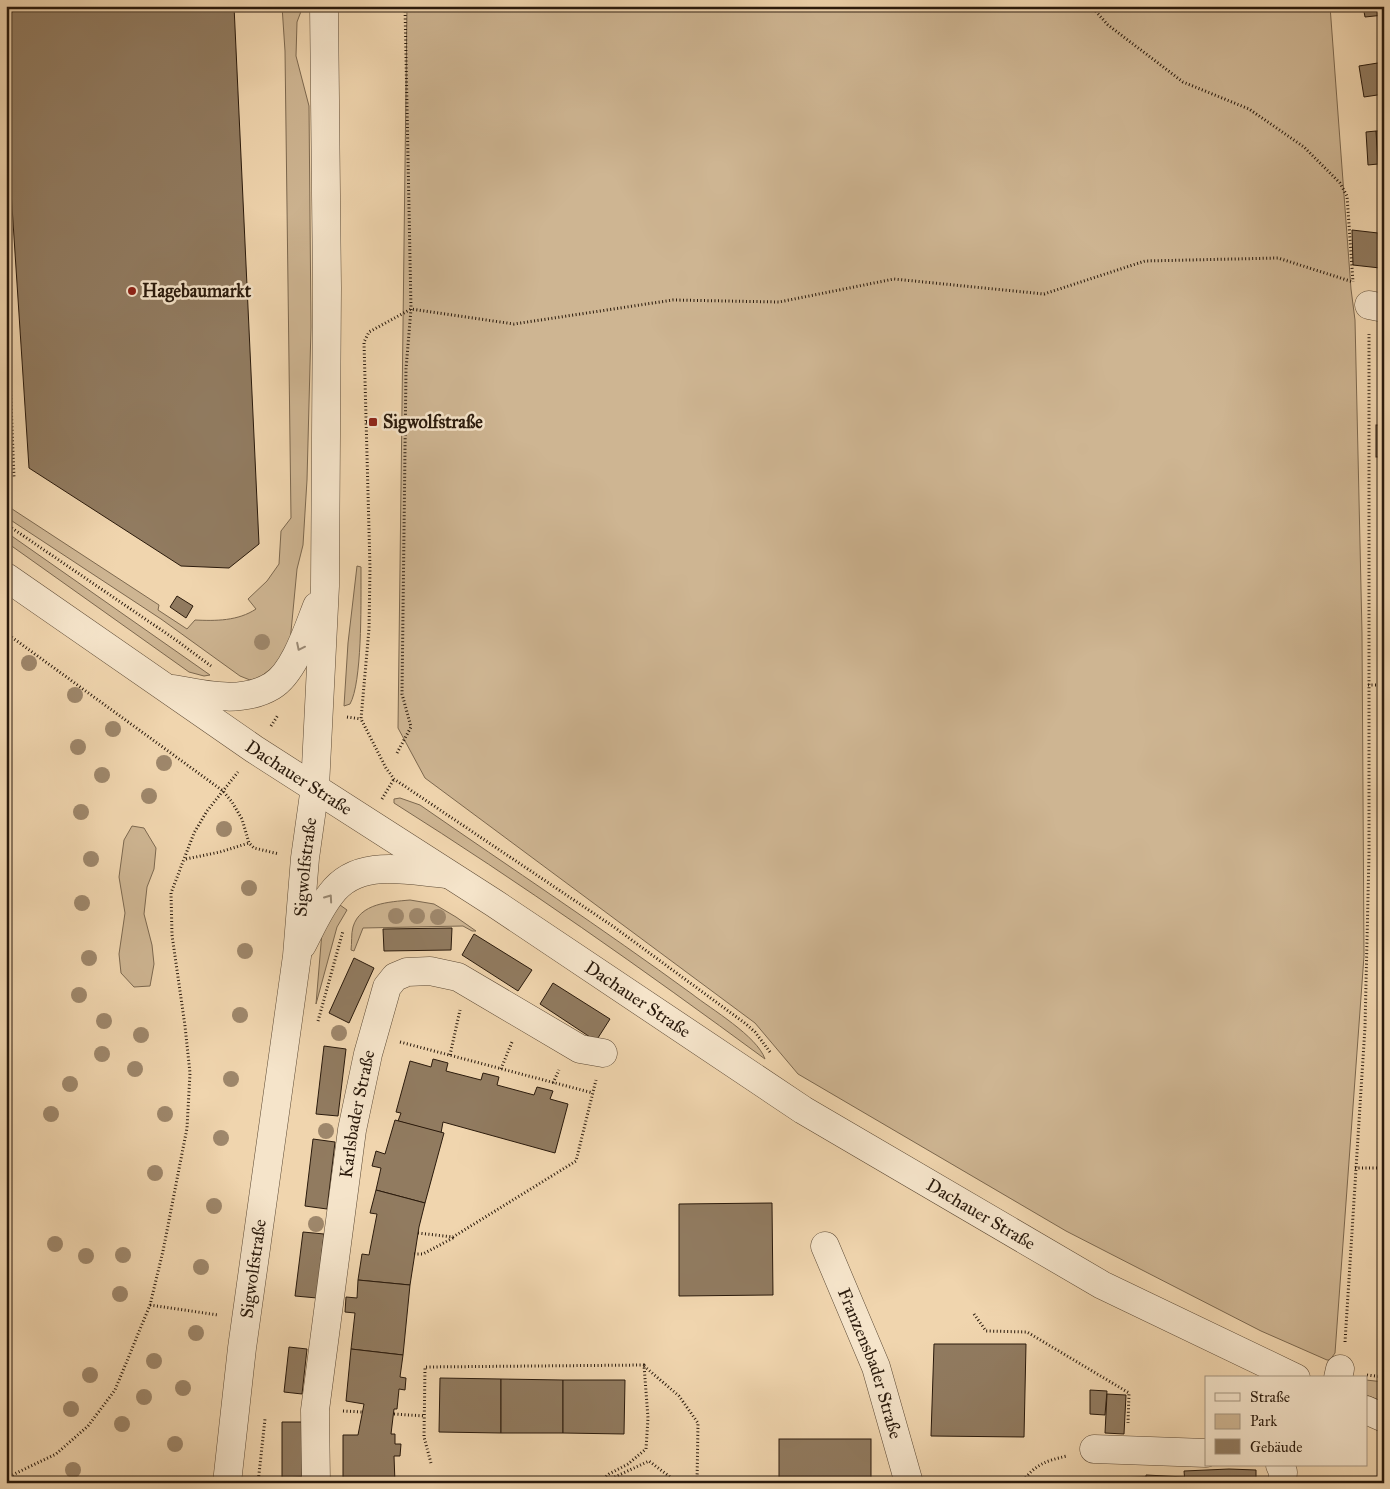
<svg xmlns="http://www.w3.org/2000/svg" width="1390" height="1489" font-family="'IM FELL Great Primer',serif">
  <rect width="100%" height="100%" fill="#f0d5ae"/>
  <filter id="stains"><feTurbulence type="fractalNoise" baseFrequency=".004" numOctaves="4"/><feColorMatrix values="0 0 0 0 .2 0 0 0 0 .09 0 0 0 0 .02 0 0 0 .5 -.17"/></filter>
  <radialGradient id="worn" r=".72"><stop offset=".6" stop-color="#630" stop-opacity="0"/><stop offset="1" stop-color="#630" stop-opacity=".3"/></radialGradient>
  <g fill="#ceb592" stroke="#7c684f">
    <path d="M282,6H303L297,22L296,56L309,106L311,327L307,480L303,545L297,569L290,642L277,664L259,678L250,680L240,676L161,619L6,517V505L159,605L158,610L187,629L195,620C216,621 238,621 256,609L248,599L267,581L279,564L281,531L291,518L285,51Z"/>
    <polygon points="407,6 1330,6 1351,289 1355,320 1362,633 1364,956 1335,1353 1330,1360 1327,1360 1261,1331 1066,1231 798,1074 755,1023 425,778 398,728"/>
    <polygon points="6,532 210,675 204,676 189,672 6,542"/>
    <path d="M357,566L361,567V577C361,605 362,683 350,704L344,706L348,643Z"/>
    <path d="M400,798L420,805C511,868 603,929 692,994C711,1009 757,1036 765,1059C644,970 521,883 394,803V799Z"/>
    <polygon points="132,826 144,828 156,848 154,869 147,887 144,914 152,945 154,964 150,986 134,987 121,973 119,954 125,913 119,877 124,840"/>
    <path d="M410,900L434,904L456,917L476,931H472L463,926L363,928L354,951L351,950C352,943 351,934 353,927C360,903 389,902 410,900Z"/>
    <polygon points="340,905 347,910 337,927 316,1004 322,932 329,917"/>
    <polygon points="1366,1380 1384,1382 1384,1402 1366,1395"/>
  </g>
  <g fill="#917b60" stroke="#2a1a0c">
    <polygon points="6,6 234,6 259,544 229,568 181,566 29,468 6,114"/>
    <polygon points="1363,6 1384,6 1384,15 1365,17"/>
    <polygon points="1384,62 1384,94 1364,97 1359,66"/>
    <polygon points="1376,131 1384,131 1384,177 1379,178"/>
    <polygon points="1376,131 1378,164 1368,165 1366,132"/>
    <polygon points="1352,230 1378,233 1380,268 1353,265"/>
    <rect x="1376" y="425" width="8" height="32"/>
    <polygon points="177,596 193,606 186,618 170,607"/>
    <polygon points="452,928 451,950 384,951 383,929"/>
    <polygon points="474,934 532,970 518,991 462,955"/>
    <polygon points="354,958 374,968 349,1023 329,1013"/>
    <polygon points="553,983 610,1019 596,1041 540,1004"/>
    <polygon points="324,1046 346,1049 338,1116 316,1114"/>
    <polygon points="433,1059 448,1063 446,1071 481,1080 483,1073 499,1077 497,1085 534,1095 537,1087 553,1091 550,1099 568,1104 555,1153 443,1122 441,1133 398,1121 401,1113 396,1112 410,1061 431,1067"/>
    <polygon points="395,1120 444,1133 425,1203 376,1190 381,1168 372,1166 376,1151 385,1154"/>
    <polygon points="313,1139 335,1142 327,1209 305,1206"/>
    <polygon points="376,1190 425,1203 419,1227 410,1285 358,1280 362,1254 369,1255 377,1214 370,1213"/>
    <polygon points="772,1203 773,1295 679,1296 679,1204"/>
    <polygon points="303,1232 324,1234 317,1298 295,1296"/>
    <polygon points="358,1280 410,1285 403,1355 351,1349 355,1313 345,1312 346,1297 357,1298"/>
    <polygon points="934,1344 1026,1344 1024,1437 931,1436"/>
    <polygon points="289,1347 307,1349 302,1394 284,1392"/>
    <polygon points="351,1349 403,1355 400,1377 406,1378 405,1390 399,1389 397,1409 394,1409 391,1434 395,1434 395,1444 401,1444 400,1456 394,1456 395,1483 343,1483 343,1435 358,1435 364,1404 346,1401"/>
    <polygon points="440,1378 501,1379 501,1433 439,1432"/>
    <polygon points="501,1379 563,1380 563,1433 501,1433"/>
    <polygon points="563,1380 625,1380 624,1434 563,1433"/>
    <polygon points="1090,1390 1107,1391 1105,1415 1090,1414"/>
    <polygon points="1107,1394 1126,1395 1124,1434 1105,1433"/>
    <polygon points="282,1422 302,1422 302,1477 282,1478"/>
    <rect x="779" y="1439" width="92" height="44"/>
    <polygon points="1229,1469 1256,1470 1256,1483 1185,1483 1184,1471"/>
    <polygon points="1146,1475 1185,1477 1185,1483 1116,1483 1116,1478 1146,1477"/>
  </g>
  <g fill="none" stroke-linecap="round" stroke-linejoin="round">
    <g stroke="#5c4934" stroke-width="29">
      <g id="minor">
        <polyline points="1369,305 1384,308"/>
        <path id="s1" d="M6,577L254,749L494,903L803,1110L1102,1285L1296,1378"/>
        <path d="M173,689C205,695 242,704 272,686C294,673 308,629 317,606"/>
        <path d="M302,945C311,928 319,909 331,894C358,857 408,871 446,874"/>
        <path id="s2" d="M825,1246L876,1367L909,1483"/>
        <polyline points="1338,1378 1340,1369"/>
        <polyline points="1366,1410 1384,1418"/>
        <polyline points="1094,1449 1206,1453"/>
        <polyline points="1280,1465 1283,1472 1282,1483"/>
        <path id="s3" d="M227,1483L242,1348L297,956L305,858L315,787L325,586L327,288L324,6"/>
        <path id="s4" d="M316,1483L315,1410L352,1130L368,1054L387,987L395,977L407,972L430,971L458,977L580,1049L603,1053"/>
      </g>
    </g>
    <g stroke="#2a1a0c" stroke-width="3" stroke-dasharray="1 2.5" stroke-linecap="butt">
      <polyline points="1091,6 1108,25 1183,82 1249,109 1304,147 1340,183 1347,196 1353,282"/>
      <polyline points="6,276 14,478"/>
      <polyline points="366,422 373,422"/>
      <polyline points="6,524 176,640 211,666"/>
      <polyline points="6,633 223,791 232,802 242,819 249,843 254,848 279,854"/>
      <polyline points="1368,685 1384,685"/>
      <polyline points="347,717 361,719"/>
      <polyline points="271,726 278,715"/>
      <polyline points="397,753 411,727 402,694 406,369 411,309 405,6"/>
      <polyline points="382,799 394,779"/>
      <polyline points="186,859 220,852 249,843"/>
      <polyline points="318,1021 343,931"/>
      <polyline points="400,1042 593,1093"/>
      <polyline points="770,1052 755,1032 746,1024 614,927 394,779 386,768 361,719 369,629 370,568 364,342 369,332 411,309 514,324 673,300 779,302 894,279 1044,294 1145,261 1278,258 1353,282"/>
      <polyline points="450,1055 460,1010"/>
      <polyline points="501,1069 512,1042"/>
      <polyline points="553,1083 559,1070"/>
      <polyline points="1355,1168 1384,1168"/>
      <polyline points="418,1233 453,1237 576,1161 596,1080"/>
      <polyline points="414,1254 423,1254 453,1238"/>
      <polyline points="150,1305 218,1315"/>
      <polyline points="974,1314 986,1331 1027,1332 1129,1393 1128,1423"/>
      <polyline points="1345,1342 1365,1027 1369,854 1369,334"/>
      <polyline points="644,1366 679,1396 698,1423 697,1483"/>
      <polyline points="1367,1375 1384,1377"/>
      <polyline points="343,1411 362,1412"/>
      <polyline points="394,1414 425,1416"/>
      <polyline points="431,1463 424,1437 425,1367 644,1365 648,1418 646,1449 628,1464 609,1474 599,1483"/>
      <polyline points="6,1478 56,1454 88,1426 115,1390 150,1305 163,1251 187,1128 190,1073 185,1026 172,935 171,893 194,833 207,811 238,772"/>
      <polyline points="258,1483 265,1419"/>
      <polyline points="602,1483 649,1461 678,1483"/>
      <path d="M1021,1483C1036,1464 1045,1461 1067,1456"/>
    </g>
    <use href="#minor" stroke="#f5e4ca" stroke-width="28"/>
  </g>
  <g fill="#9e876b">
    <circle cx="262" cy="642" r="8"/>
    <circle cx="29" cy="663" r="8"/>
    <circle cx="75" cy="695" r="8"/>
    <circle cx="113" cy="729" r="8"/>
    <circle cx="78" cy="747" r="8"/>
    <circle cx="164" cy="763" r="8"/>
    <circle cx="102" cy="775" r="8"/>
    <circle cx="149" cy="796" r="8"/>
    <circle cx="81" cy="812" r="8"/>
    <circle cx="224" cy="829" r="8"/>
    <circle cx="91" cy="859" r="8"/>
    <circle cx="249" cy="888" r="8"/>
    <circle cx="82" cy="903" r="8"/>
    <circle cx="396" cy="916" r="8"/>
    <circle cx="417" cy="916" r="8"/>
    <circle cx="438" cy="917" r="8"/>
    <circle cx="245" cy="951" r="8"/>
    <circle cx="89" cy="958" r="8"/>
    <circle cx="79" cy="995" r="8"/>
    <circle cx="240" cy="1015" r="8"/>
    <circle cx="104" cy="1021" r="8"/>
    <circle cx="339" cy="1033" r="8"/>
    <circle cx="141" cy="1035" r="8"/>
    <circle cx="102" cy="1054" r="8"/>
    <circle cx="135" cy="1069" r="8"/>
    <circle cx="231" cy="1079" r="8"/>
    <circle cx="70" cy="1084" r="8"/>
    <circle cx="51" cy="1114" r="8"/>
    <circle cx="165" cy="1114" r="8"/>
    <circle cx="326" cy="1131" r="8"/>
    <circle cx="221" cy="1138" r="8"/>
    <circle cx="155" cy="1173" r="8"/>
    <circle cx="214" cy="1206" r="8"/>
    <circle cx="316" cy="1224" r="8"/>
    <circle cx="55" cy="1244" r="8"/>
    <circle cx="123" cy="1255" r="8"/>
    <circle cx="86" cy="1256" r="8"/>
    <circle cx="201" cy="1267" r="8"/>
    <circle cx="120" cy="1294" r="8"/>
    <circle cx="196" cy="1333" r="8"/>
    <circle cx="154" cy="1361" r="8"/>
    <circle cx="90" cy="1375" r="8"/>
    <circle cx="183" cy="1388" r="8"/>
    <circle cx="144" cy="1397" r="8"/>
    <circle cx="71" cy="1409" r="8"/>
    <circle cx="122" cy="1424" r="8"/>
    <circle cx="175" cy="1444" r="8"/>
    <circle cx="73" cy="1470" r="8"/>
  </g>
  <defs><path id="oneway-chevron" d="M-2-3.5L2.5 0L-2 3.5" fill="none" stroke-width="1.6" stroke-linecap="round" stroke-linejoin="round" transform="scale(1.25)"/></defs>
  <g stroke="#9a8974">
    <use href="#oneway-chevron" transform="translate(300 647) rotate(116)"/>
    <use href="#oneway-chevron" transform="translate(329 898) rotate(-55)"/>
  </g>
  <g fill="#8f2418" stroke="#f5e4ca" stroke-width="2">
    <circle cx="132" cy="291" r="5"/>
    <rect x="368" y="417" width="10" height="10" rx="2.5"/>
  </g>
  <g text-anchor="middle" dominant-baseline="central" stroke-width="5" stroke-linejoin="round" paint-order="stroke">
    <g font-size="18" font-weight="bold" fill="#2a1a0c" stroke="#f5e4ca" text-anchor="start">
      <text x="142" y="291">Hagebaumarkt</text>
      <text x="383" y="422">Sigwolfstraße</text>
    </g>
    <g font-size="18" fill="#2a1a0c" stroke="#f5e4ca">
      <text stroke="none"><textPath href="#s1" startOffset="355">Dachauer Straße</textPath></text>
      <text stroke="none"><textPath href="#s3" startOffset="621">Sigwolfstraße</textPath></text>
      <text stroke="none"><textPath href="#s1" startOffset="760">Dachauer Straße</textPath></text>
      <text stroke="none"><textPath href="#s4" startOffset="372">Karlsbader Straße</textPath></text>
      <text stroke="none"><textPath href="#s1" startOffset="1165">Dachauer Straße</textPath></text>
      <text stroke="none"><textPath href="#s3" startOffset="216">Sigwolfstraße</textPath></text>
      <text stroke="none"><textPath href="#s2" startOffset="126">Franzensbader Straße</textPath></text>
    </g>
  </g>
  <rect width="1390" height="1489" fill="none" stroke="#f0d5ae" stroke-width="25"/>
  <rect x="8" y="8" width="1375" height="1474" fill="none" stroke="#2a1a0c" stroke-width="2.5"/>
  <rect x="12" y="12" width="1365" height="1464" fill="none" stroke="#2a1a0c"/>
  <rect x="1205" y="1376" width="162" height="90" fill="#f5e4ca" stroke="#a4937e"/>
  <rect x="1215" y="1393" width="25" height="8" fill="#f5e4ca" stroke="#a4937e"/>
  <text x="1250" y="1402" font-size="15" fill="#2a1a0c">Straße</text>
  <rect x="1215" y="1414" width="25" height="15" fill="#ceb592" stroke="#a4937e"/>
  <text x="1250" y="1426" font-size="15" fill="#2a1a0c">Park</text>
  <rect x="1215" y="1439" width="25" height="15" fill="#917b60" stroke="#a4937e"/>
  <text x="1250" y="1452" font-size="15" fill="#2a1a0c">Gebäude</text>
  <rect width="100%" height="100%" filter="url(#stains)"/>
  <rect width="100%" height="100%" fill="url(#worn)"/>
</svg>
